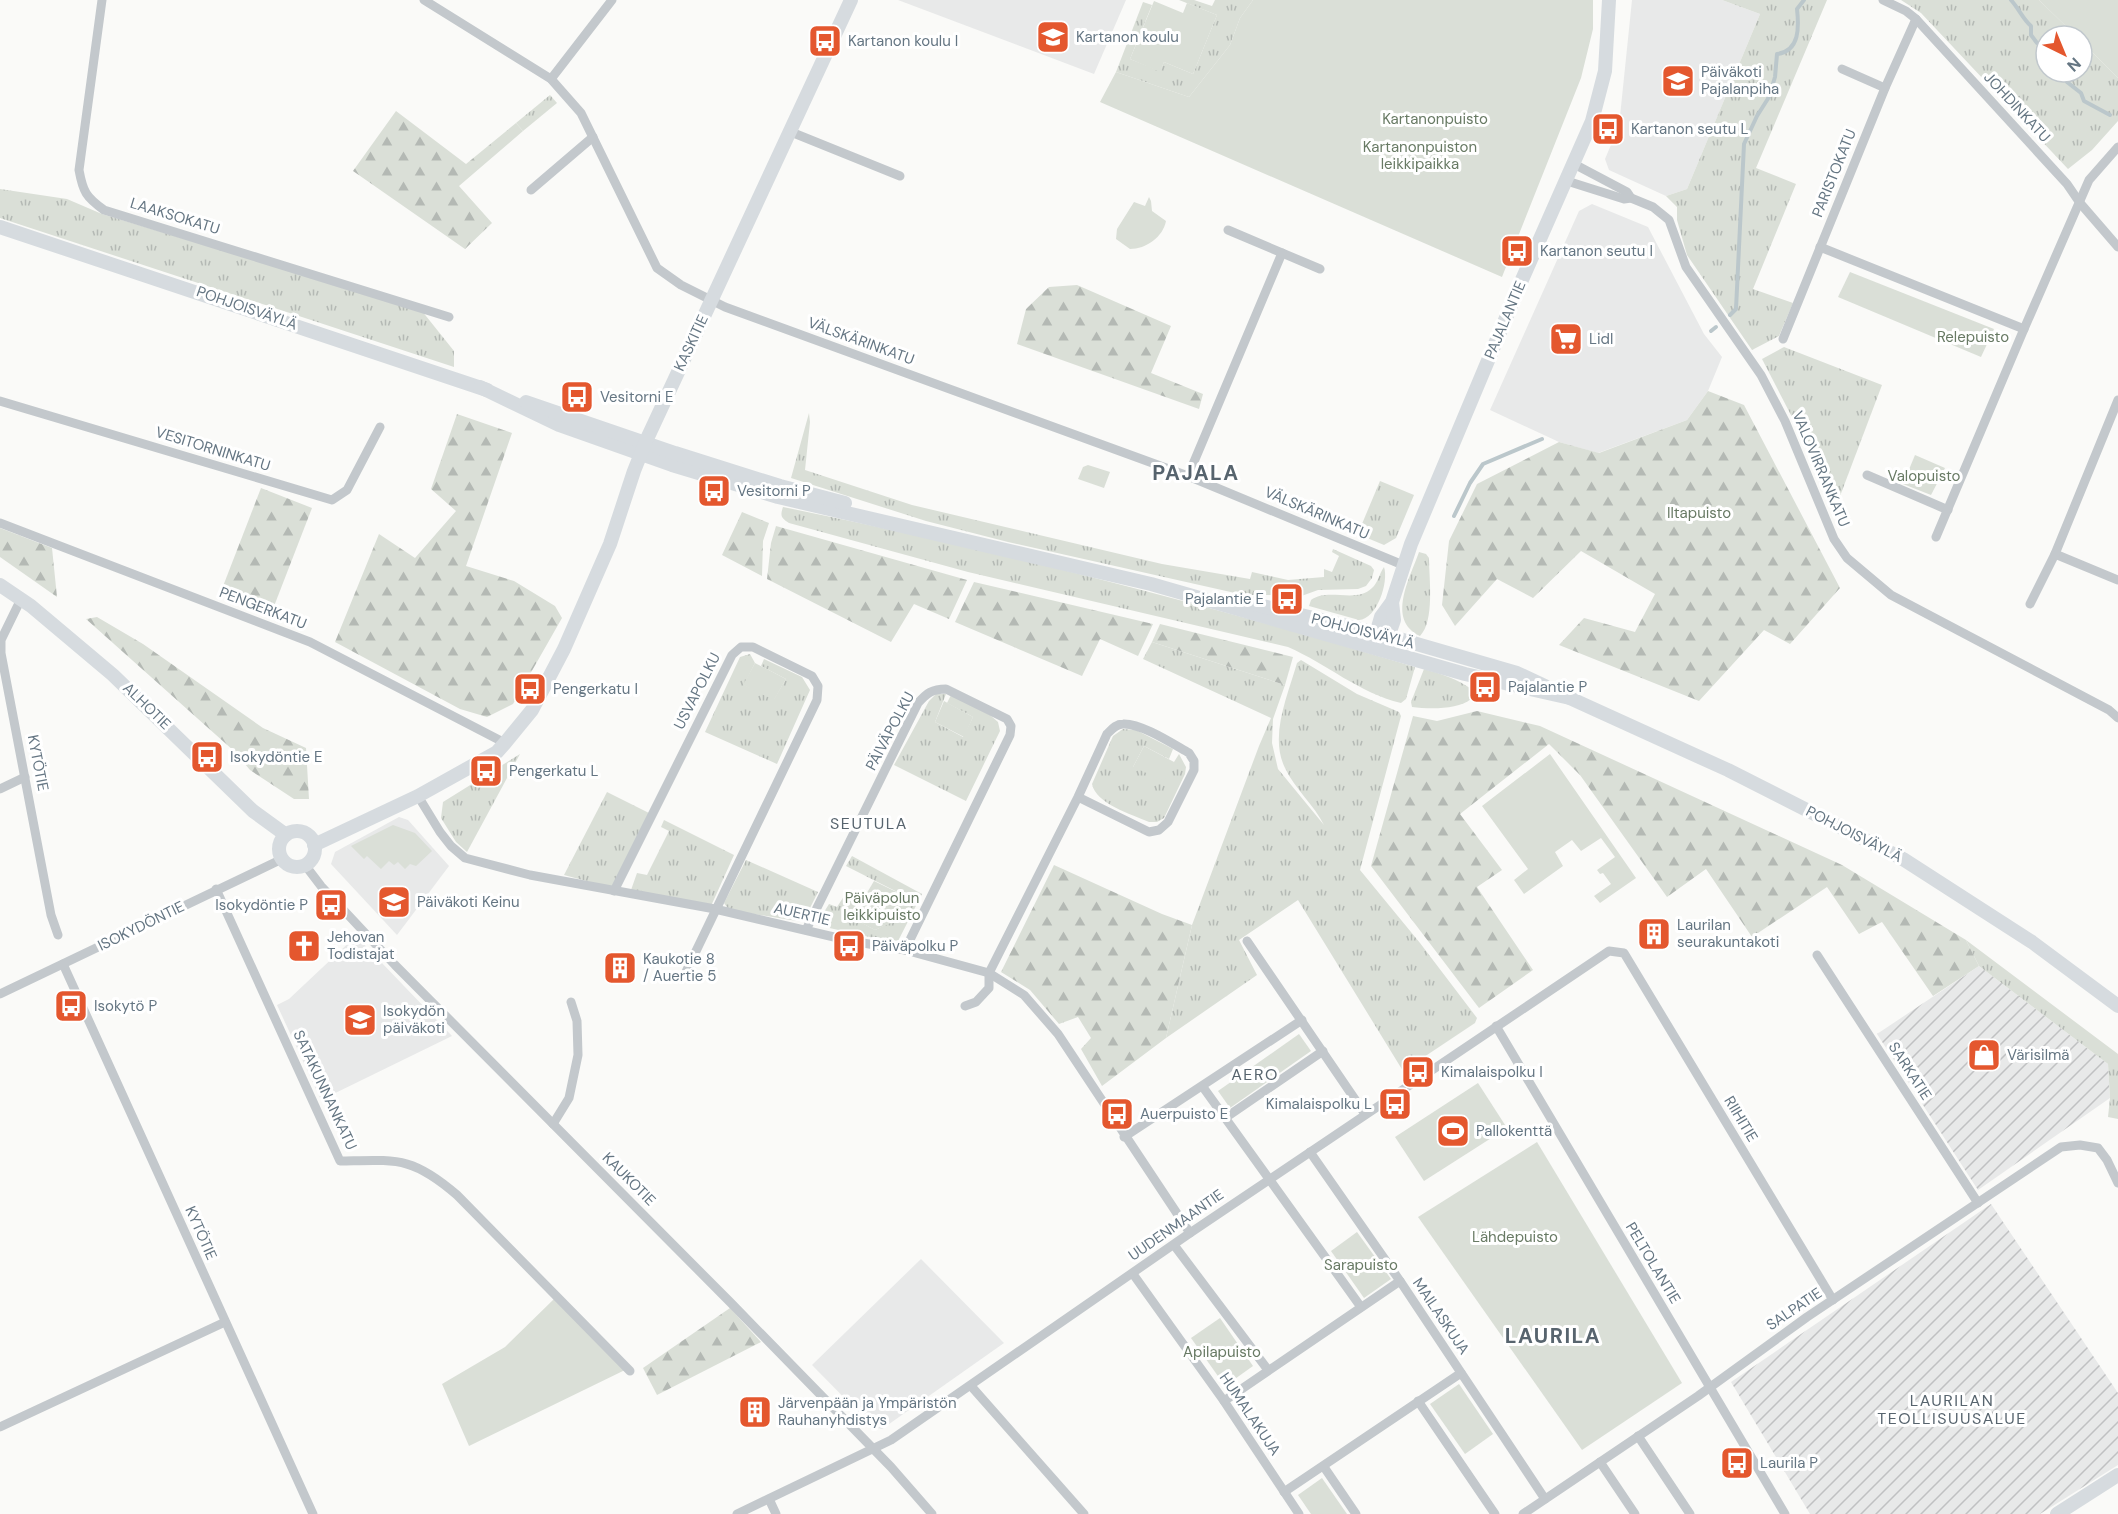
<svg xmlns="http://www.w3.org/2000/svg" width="2118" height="1514" font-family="'DM Sans',sans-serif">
  <defs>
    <pattern id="industrial-furrows" width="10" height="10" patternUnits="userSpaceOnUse" patternTransform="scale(1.5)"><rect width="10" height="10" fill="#e8e9e9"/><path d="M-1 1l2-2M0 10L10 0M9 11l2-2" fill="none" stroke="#c0c1c2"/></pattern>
    <pattern id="grass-tufts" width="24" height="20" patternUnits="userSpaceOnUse" patternTransform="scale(1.5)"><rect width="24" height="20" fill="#dadfd7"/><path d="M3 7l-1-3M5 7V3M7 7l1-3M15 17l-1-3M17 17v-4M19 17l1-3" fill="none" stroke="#b4b9b4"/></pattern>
    <pattern id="forest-firs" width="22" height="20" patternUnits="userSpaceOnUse" patternTransform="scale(1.5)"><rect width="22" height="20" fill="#dadfd7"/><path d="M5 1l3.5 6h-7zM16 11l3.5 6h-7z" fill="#b4b9b4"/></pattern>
  </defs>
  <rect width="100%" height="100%" fill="#fafaf8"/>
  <g fill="#e8e9e9">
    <polygon points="898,0 1126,0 1094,74"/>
    <polygon points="1632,0 1722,0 1760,14 1687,189 1666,196 1609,170 1605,159 1619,126"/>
    <polygon points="1592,204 1648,227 1704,334 1722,357 1708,391 1687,420 1598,453 1559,442 1490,410 1579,211"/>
    <polygon points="399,817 408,820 449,866 397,935 331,864 335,852"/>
    <polygon points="356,936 452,1036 321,1100 277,1005 289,999"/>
    <polygon points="921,1259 1004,1343 882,1429 873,1427 812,1365"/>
  </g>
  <g fill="url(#industrial-furrows)">
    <polygon points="1979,966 2108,1064 2110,1098 1978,1190 1877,1034"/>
    <polygon points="1991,1204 2118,1393 2118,1465 2040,1514 1810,1514 1731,1382"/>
  </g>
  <g fill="url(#grass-tufts)">
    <polygon points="1179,0 1194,0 1212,6 1215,0 1253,0 1240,18 1230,45 1189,97 1116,72 1143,2 1152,5 1130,59 1160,71 1164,62 1193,74 1217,15"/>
    <polygon points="1722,0 1827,0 1756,168 1796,184 1753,289 1793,303 1779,336 1752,350 1687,255 1677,220 1677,207 1666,196 1687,189 1760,14"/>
    <polygon points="1901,0 2039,0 2076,36 2046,36 2046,72 2082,72 2082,42 2118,78 2118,121 2092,150 2068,169 1921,13"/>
    <polygon points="550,95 557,103 523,131 516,123"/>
    <polygon points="0,189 67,199 102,214 422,311 454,351 454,367 0,218"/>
    <polygon points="1784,347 1882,385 1837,504 1762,359"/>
    <polygon points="809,413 810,422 805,470 912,505 1162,564 1250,579 1252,572 1288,580 1324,577 1324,569 1332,572 1339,556 1332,552 1333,549 1371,566 1374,570 1372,578 1366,586 1358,589 1318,590 1296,598 1283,595 1244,595 1008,542 926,521 791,478"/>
    <polygon points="1380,481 1414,495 1396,538 1384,545 1360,535 1359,531"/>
    <path d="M783,507C996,550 1207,604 1415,667L1406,699L1401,703C1359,693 1327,664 1288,647L968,572L789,523C781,518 780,516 783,507Z"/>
    <path d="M1419,552L1426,554L1429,558C1429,578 1435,621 1420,636C1386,620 1410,578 1419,552Z"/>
    <path d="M1384,567C1389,582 1377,619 1359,620L1309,606L1311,600C1328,587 1356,604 1372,588C1378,583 1379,574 1384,567Z"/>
    <path d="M1152,642L1285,685L1273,719L1272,743L1278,769L1324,825C1314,805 1295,789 1285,768C1269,736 1288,695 1297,663L1301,660L1357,694L1399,712L1401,716L1360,870L1420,943L1477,1018L1475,1023L1403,1071L1298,900L1239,940L1257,975L1166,1038L1192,925L1259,746L1271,718L1143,659Z"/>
    <polygon points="750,654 755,663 744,685 774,699 786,679 761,666 764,659 802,677 810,690 777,764 705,732 740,657"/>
    <path d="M1424,669C1442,674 1457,679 1473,690L1471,699C1458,710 1429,709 1412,707L1411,702Z"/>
    <polygon points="936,694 946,694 935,722 963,737 973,717 947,703 951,695 990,715 998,722 1000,731 966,801 894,765 929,701"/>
    <path d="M1123,729L1136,730L1173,749L1169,759L1144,746L1133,767L1174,762L1179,754L1186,767L1185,774L1164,818L1157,822H1149C1131,814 1096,804 1092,784L1113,736Z"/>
    <polygon points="520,754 467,852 456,842 441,818 443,802"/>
    <polygon points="607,792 649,813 612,888 564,875"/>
    <polygon points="664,820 734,855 711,906 631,890 637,873 647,875 669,831 661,827"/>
    <path d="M852,856L922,894L897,943L816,925L829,904L837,907L846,893L863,900L853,918L875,930C890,923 906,916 913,900L846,866Z"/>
    <polygon points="746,860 818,892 803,922 729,910 724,903"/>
    <polygon points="1966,940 2118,1054 2118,1119 2108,1117 2110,1098 2108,1064 1979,966"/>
  </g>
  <g fill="url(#forest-firs)">
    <polygon points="396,111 466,164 516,123 523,131 459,186 492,223 465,249 353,171"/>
    <polygon points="1077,285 1171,326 1151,373 1203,394 1199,409 1017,344 1026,309 1049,287"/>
    <polygon points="1708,391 1744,405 1840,588 1790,644 1764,630 1699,701 1559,645 1584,618 1635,632 1655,594 1581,551 1533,598 1497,579 1455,626 1442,605 1449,541 1477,484 1559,442 1599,453 1687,420"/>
    <polygon points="457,414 512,433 466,566 514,581 555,606 562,618 513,704 487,717 460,709 335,642 379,534 415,558 456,511 431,489"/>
    <polygon points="261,488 312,508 271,614 220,594"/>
    <polygon points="742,512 769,523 763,541 762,576 722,555"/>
    <polygon points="776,526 967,580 949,619 914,604 891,642 767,579 771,543"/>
    <polygon points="0,528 52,548 57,597 0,557"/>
    <polygon points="974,582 1153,624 1138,656 1100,639 1082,676 955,622"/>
    <polygon points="97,617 143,644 263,728 306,748 309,799 294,799 250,770 234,751 86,619"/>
    <polygon points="1160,624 1293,657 1285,685 1152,642"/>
    <polygon points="1477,711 1540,726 1842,865 1966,940 1979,966 1933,996 1882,922 1859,934 1827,887 1752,937 1706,869 1667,897 1580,775 1549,744 1460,814 1502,870 1477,887 1533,970 1479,1008 1371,866 1413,716 1437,721"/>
    <polygon points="1054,865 1162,914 1192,925 1166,1038 1102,1086 1081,1049 1091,1038 1078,1017 1059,1024 1030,990 1001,972"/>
    <polygon points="730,1308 761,1342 657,1395 643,1368"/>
  </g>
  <g fill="#dadfd7">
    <polygon points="1253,0 1593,0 1593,29 1581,78 1502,277 1100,102 1116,72 1189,97 1230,45 1240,18"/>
    <polygon points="2039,0 2118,0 2118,78 2082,42 2082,36 2076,36"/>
    <polygon points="1154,1 1183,13 1187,3 1217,15 1193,74 1164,62 1160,72 1130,59"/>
    <path d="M1149,197L1151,201L1152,211L1166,221C1163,237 1146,249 1130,249L1116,239L1117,229L1134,202L1145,206Z"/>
    <polygon points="1850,272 1994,329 1981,357 1838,297"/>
    <polygon points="1915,455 1945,468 1931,495 1903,484"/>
    <polygon points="1088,465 1110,472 1104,488 1078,479 1083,467"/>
    <polygon points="755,663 786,679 774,700 743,685"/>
    <polygon points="944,701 973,717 964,737 935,722"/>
    <polygon points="1144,746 1174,762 1164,781 1133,767"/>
    <polygon points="1550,754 1636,878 1600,903 1594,896 1611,884 1603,873 1600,874 1597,870 1615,857 1601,838 1581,851 1572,840 1555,852 1563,866 1524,894 1514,880 1528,869 1482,806"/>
    <polygon points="393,825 415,833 432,851 416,866 410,864 405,869 398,862 394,865 389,861 381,869 367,856 364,859 351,846"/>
    <polygon points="874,881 913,900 900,922 893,922 875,930 852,918"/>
    <polygon points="1299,1034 1311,1051 1230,1108 1218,1091"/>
    <polygon points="1478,1083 1507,1128 1424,1181 1395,1137"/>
    <polygon points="1537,1142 1682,1383 1582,1450 1418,1217"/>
    <polygon points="1357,1232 1391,1279 1364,1298 1331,1251"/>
    <polygon points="554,1299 625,1370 469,1446 442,1384 505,1347"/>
    <polygon points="1220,1318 1253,1366 1225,1386 1191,1338"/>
    <polygon points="1459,1384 1493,1434 1465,1454 1430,1404"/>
    <polygon points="1322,1478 1347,1514 1311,1514 1298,1495"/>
  </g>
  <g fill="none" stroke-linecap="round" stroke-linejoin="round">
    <g stroke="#bbc7cb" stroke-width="4">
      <path d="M2011,0C2019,9 2023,19 2031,26V35L2037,43L2044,46L2046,49"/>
      <polyline points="2061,72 2067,82 2081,93 2084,101 2110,115"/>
      <path d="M1730,315L1736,309L1744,144L1757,116L1769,97L1775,77L1777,54C1800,51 1799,27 1797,9L1804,0"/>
      <polyline points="1711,331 1716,327"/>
      <polyline points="1454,516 1470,483 1483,464 1542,439"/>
    </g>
    <g stroke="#c3c8cc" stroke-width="9">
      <path d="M102,0L79,170C83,192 86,197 104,210L449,317"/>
      <polyline points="424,0 551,79 581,113 657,268 681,285 725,307 1188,476 1403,565"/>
      <polyline points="1883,0 1906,11 1916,19 2067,184 2080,203 2118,247"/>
      <polyline points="1842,69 1885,88"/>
      <polyline points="551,79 612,0"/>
      <polyline points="791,132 900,176"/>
      <polyline points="1574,164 1627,192 1631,198"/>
      <polyline points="1567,181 1624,199 1631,198 1653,207 1669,220 1686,267 1761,375 1785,421 1834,539 1847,558 1891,595 2109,710 2118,718"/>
      <polyline points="531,190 593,137"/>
      <polyline points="1228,230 1320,269"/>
      <polyline points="1820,247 2024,329"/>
      <polyline points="1783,339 1885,88 1916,19"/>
      <polyline points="0,401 332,500 347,490 380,427"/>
      <polyline points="1867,475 1948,510"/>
      <polyline points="1188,476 1282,253"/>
      <polyline points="0,523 310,642 505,743"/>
      <polyline points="1936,537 2024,329 2089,180 2118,147"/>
      <polyline points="2055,554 2118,580"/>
      <polyline points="21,599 1,640 1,653 51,915 58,935"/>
      <polyline points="2030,604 2055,554 2118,400"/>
      <polyline points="0,789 25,777"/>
      <polyline points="418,796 440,832 451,846 465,858 530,875 715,909 851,941 905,950 989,973 1024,995 1058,1034 1190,1233"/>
      <polyline points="305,865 321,886 395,965 730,1302 891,1467 932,1514"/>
      <path d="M216,889L340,1161C397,1160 412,1156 457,1195L630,1371"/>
      <polyline points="614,891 732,655 741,647 753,647 812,676 818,686 817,700 684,976"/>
      <path d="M806,930L918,703C927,693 932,689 946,689L1007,719L1011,726L1010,735L905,950"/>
      <polyline points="1247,941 1365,1114"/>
      <polyline points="1817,955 1978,1203"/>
      <polyline points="63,964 313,1514"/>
      <polyline points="0,994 282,859"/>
      <path d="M965,1006L976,1002L989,988V973L1078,797L1107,734C1112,729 1116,724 1123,724C1141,723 1173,744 1189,753L1194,761V770L1168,822L1159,830L1149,832L1078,797"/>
      <polyline points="1496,1026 1785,1514"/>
      <polyline points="1203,1087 1361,1307"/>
      <polyline points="1225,1118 1323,1051"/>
      <polyline points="553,1124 569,1098 578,1055 577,1021 571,1002"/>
      <polyline points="1124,1137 1302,1020"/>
      <polyline points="1310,1152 1400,1281 1545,1499"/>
      <polyline points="1174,1245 1268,1370"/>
      <polyline points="1133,1274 1224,1401 1299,1514"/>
      <polyline points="971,1386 1084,1514"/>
      <polyline points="1224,1401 1400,1281"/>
      <polyline points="1418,1401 1495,1514"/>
      <polyline points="0,1427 225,1322"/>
      <polyline points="1638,1436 1690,1514"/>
      <polyline points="1600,1462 1635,1514"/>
      <polyline points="1324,1467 1356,1514"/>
      <polyline points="1284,1492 1461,1373"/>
      <polyline points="769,1499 776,1514"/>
      <polyline points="737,1514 891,1440 1190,1233 1609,951 1624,953 1833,1300"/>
      <polyline points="1523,1514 1698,1396 1807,1317 2061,1147 2080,1145 2098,1148 2107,1160 2118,1183"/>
    </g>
    <g stroke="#d6dbdf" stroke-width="14">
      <polyline points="0,227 487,390"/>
      <polyline points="480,387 559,425 672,465 778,497 1151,584 1465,674 1570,698"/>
      <polyline points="526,402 675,453 780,486 845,503"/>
      <polyline points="0,585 31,606 113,675 253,811 286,835"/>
      <polyline points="1250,603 1389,636 1517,673 1545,686"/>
      <polyline points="1374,641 1381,617 1392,602 1411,544 1521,282 1592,121 1605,71 1609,0"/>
      <polyline points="1386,643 1394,620 1392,602"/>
      <polyline points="1563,695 1728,770 1903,859 2032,942 2118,1006"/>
      <circle cx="297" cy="849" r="18"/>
      <polyline points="314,845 418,796 497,752 505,743 532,710 564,649 610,544 634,471 646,441 851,0"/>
      <polyline points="2057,1514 2118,1475"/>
    </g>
  </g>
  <defs>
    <g id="school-square" transform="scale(1.725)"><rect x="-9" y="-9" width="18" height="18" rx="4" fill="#e4572e" stroke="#fff"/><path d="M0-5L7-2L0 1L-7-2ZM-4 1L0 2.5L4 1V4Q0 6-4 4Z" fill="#fff"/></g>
    <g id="bus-square" transform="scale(1.725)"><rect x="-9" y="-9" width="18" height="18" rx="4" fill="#e4572e" stroke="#fff"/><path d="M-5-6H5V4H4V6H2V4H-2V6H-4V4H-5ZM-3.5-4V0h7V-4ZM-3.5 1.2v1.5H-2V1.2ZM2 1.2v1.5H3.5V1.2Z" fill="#fff"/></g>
    <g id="supermarket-square" transform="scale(1.725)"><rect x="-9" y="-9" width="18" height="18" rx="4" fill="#e4572e" stroke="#fff"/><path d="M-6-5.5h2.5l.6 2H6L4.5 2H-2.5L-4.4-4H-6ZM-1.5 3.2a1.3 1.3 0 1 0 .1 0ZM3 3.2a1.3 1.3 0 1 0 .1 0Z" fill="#fff"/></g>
    <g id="building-square" transform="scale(1.725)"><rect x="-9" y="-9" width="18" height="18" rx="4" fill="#e4572e" stroke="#fff"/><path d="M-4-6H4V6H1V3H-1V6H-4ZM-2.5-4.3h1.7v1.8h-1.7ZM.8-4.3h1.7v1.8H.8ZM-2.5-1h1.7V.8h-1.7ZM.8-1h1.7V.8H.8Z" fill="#fff"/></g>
    <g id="church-square" transform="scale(1.725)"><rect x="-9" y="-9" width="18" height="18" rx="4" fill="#e4572e" stroke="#fff"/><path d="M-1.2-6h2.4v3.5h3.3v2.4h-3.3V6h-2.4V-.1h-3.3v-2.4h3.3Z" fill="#fff"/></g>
    <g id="shop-square" transform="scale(1.725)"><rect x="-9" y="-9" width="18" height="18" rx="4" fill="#e4572e" stroke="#fff"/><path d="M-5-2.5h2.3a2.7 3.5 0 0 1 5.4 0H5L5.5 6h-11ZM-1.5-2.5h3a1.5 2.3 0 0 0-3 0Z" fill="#fff"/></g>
    <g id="stadium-square" transform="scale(1.725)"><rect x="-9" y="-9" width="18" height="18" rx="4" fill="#e4572e" stroke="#fff"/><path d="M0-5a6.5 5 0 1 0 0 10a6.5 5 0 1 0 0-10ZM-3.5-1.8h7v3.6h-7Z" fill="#fff"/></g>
  </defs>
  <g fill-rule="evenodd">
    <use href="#school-square" x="1053" y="37"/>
    <use href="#bus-square" x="825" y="41"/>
    <use href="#school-square" x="1678" y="81"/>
    <use href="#bus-square" x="1608" y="129"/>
    <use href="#bus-square" x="1517" y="251"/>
    <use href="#supermarket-square" x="1566" y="339"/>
    <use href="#bus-square" x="577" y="397"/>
    <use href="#bus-square" x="714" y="491"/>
    <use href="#bus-square" x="1287" y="599"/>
    <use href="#bus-square" x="1485" y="687"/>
    <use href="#bus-square" x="530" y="689"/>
    <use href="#bus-square" x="207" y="757"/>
    <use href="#bus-square" x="486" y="771"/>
    <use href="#school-square" x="394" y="902"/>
    <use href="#bus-square" x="331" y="905"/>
    <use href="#building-square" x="1654" y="934"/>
    <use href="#church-square" x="304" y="946"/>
    <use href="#bus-square" x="849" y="946"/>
    <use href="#building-square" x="620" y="968"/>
    <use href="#bus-square" x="71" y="1006"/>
    <use href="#school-square" x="360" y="1020"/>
    <use href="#shop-square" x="1984" y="1055"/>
    <use href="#bus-square" x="1418" y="1072"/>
    <use href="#bus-square" x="1395" y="1104"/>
    <use href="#bus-square" x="1117" y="1114"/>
    <use href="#stadium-square" x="1453" y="1131"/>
    <use href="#building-square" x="755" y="1412"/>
    <use href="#bus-square" x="1737" y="1463"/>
  </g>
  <g text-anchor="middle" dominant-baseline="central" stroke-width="6" stroke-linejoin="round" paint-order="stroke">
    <g font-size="15" fill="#657683" stroke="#fff" text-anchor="start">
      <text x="1076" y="37">Kartanon koulu</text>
      <text x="848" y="41">Kartanon koulu I</text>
      <text x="1701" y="72">Päiväkoti<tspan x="1701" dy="17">Pajalanpiha</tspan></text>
      <text x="1631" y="129">Kartanon seutu L</text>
      <text x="1540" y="251">Kartanon seutu I</text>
      <text x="1589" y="339">Lidl</text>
      <text x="600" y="397">Vesitorni E</text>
      <text x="737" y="491">Vesitorni P</text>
      <text x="1264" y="599" text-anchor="end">Pajalantie E</text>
      <text x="1508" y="687">Pajalantie P</text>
      <text x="553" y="689">Pengerkatu I</text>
      <text x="230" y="757">Isokydöntie E</text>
      <text x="509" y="771">Pengerkatu L</text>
      <text x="417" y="902">Päiväkoti Keinu</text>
      <text x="308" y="905" text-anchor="end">Isokydöntie P</text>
      <text x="1677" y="925">Laurilan<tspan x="1677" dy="17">seurakuntakoti</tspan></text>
      <text x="327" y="937">Jehovan<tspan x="327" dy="17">Todistajat</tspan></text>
      <text x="872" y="946">Päiväpolku P</text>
      <text x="643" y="959">Kaukotie 8<tspan x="643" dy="17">/ Auertie 5</tspan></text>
      <text x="94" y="1006">Isokytö P</text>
      <text x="383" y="1011">Isokydön<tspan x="383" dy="17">päiväkoti</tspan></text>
      <text x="2007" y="1055">Värisilmä</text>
      <text x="1441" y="1072">Kimalaispolku I</text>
      <text x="1372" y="1104" text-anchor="end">Kimalaispolku L</text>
      <text x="1140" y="1114">Auerpuisto E</text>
      <text x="1476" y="1131">Pallokenttä</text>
      <text x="778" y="1403">Järvenpään ja Ympäristön<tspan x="778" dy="17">Rauhanyhdistys</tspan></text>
      <text x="1760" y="1463">Laurila P</text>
    </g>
    <g font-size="15" fill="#657683" stroke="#fff">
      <text transform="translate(2017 107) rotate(47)">JOHDINKATU</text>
      <text transform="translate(1834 173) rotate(-68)">PARISTOKATU</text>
      <text transform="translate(175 216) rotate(17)">LAAKSOKATU</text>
      <text transform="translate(247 308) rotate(19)">POHJOISVÄYLÄ</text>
      <text transform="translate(1505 320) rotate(-67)">PAJALANTIE</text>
      <text transform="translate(861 341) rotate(20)">VÄLSKÄRINKATU</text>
      <text transform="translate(691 343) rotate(-65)">KASKITIE</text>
      <text transform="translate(213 449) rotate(17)">VESITORNINKATU</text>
      <text transform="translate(1821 469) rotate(67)">VALOVIRRANKATU</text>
      <text transform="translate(1317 513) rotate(23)">VÄLSKÄRINKATU</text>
      <text transform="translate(263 608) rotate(21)">PENGERKATU</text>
      <text transform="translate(1363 631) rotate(14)">POHJOISVÄYLÄ</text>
      <text transform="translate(697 691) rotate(-63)">USVAPOLKU</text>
      <text transform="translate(147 706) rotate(44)">ALHOTIE</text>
      <text transform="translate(890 731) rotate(-62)">PÄIVÄPOLKU</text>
      <text transform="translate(38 763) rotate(79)">KYTÖTIE</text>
      <text transform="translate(1854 834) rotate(27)">POHJOISVÄYLÄ</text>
      <text transform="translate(802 914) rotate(13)">AUERTIE</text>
      <text transform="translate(141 926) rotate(-26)">ISOKYDÖNTIE</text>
      <text transform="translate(1910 1071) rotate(57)">SARKATIE</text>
      <text transform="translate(325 1090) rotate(65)">SATAKUNNANKATU</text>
      <text transform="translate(1741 1119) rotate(59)">RIIHITIE</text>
      <text transform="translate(629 1179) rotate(45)">KAUKOTIE</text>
      <text transform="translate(1176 1225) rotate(-35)">UUDENMAANTIE</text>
      <text transform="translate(201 1233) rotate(66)">KYTÖTIE</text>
      <text transform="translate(1653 1263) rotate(59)">PELTOLANTIE</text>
      <text transform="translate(1794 1309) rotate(-34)">SALPATIE</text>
      <text transform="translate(1441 1316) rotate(56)">MAILASKUJA</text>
      <text transform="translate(1250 1414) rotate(56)">HUMALAKUJA</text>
    </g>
    <g font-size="15" fill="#687a64" stroke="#fff">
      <text x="1435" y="119">Kartanonpuisto</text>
      <text x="1420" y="147">Kartanonpuiston<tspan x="1420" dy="17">leikkipaikka</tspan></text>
      <text x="1973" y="337">Relepuisto</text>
      <text x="1924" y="476">Valopuisto</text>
      <text x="1699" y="513">Iltapuisto</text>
      <text x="882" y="898">Päiväpolun<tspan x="882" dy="17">leikkipuisto</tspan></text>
      <text x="1515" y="1237">Lähdepuisto</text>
      <text x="1361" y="1265">Sarapuisto</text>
      <text x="1222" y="1352">Apilapuisto</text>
    </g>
    <g font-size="16" letter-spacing="1.5" fill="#57646e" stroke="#fff">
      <text x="869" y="823">SEUTULA</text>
      <text x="1255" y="1074">AERO</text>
      <text x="1952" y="1400">LAURILAN<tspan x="1952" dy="18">TEOLLISUUSALUE</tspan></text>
    </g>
    <g font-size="21" font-weight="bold" letter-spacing="1.5" fill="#57646e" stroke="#fff">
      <text x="1196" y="473">PAJALA</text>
      <text x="1553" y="1336">LAURILA</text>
    </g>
  </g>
  <g transform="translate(2064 54) rotate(137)"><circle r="28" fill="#ffffff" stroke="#c1c8cd" stroke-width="1.5"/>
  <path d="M0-4.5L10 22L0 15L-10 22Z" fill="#e4572e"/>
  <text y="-9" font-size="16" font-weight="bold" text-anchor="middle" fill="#657683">N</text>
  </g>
</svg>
